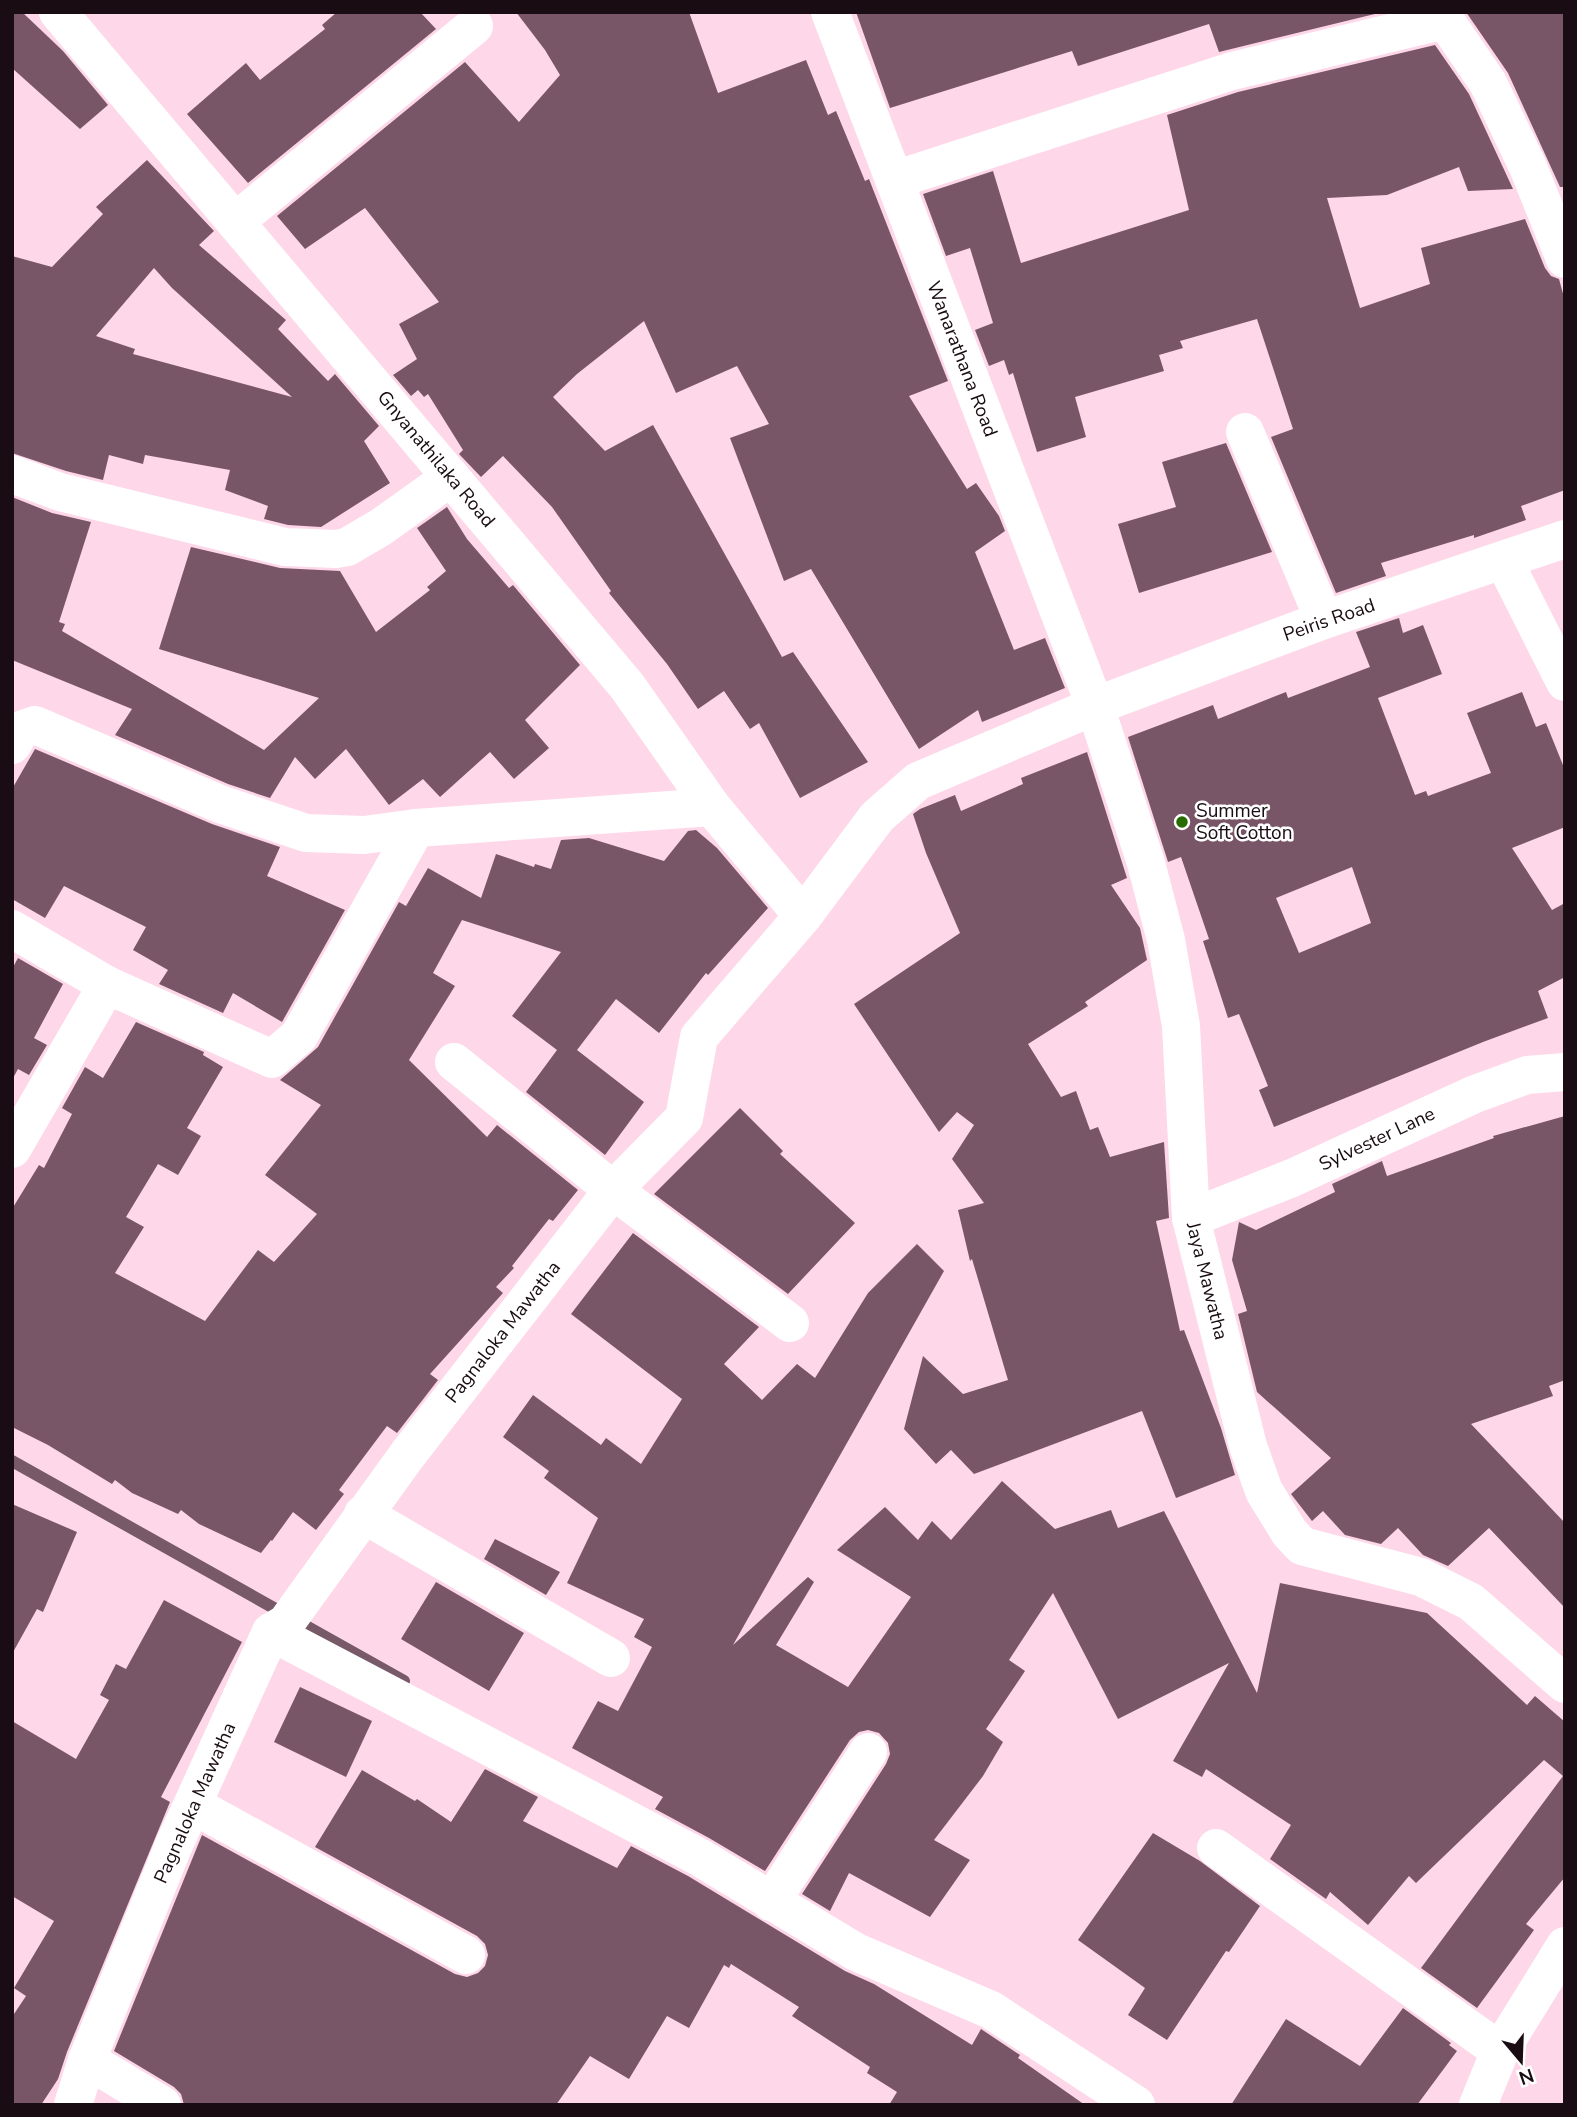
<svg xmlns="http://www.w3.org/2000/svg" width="1577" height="2117" font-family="'Nunito Sans',sans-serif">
  <rect width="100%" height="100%" fill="#fed7e9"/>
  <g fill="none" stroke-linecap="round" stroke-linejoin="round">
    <polyline stroke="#775968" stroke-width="12" points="12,1461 404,1681"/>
  </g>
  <g fill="#785667" fill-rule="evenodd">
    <polygon points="12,12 22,12 63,51 108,105 80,129 12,68"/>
    <polygon points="337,12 420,12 436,29 248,183 187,114 246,63 260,80 325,29 322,25"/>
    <polygon points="516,12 689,12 718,93 806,60 828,115 836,111 865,181 869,179 948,381 909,396 967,489 976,483 999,516 1005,531 975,552 1014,650 1045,638 1065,688 982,722 978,710 919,749 811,569 784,581 730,438 769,424 737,366 676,393 644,321 577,374 553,397 605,451 653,425 782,657 793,652 868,762 800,798 759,723 750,729 724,691 698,709 667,664 609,593 611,591 552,507 503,456 481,477 459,454 463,450 428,394 424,397 418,390 411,396 393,375 417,359 399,324 439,302 365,208 305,249 277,216 465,62 519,122 560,75 545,50"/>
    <polygon points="856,12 1383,12 1219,52 1209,24 1078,66 1072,51 890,108"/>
    <polygon points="1466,12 1565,12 1565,187 1560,187 1508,73"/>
    <polygon points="1435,45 1469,94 1513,189 1468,191 1459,167 1387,195 1327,198 1360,308 1430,284 1421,248 1525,219 1545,268 1551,276 1559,279 1565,301 1565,490 1521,506 1526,520 1474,538 1474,535 1381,563 1386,576 1336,593 1271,437 1293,429 1257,319 1180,341 1183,348 1159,355 1164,371 1075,397 1086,437 1037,452 1013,373 1009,375 1004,360 989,366 975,330 993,323 970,248 946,256 923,194 993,171 1021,263 1189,210 1167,115 1238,92"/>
    <path d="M147,160L214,231L199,245L286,320L278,329L328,381L335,374L379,426L364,441L390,483L321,527L288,525L264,519L268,506L225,490L230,470L145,455L143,464L109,455L103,480L66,471L12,453V256L52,267L103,214L96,207ZM154,268L172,288L292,397L133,354L135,349L96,336Z"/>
    <polygon points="1226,443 1272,552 1139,593 1118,524 1176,507 1162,462"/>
    <polygon points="12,497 52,513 91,522 59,622 65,624 62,631 264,750 319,698 159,649 191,547 280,568 340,571 376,632 430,590 427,587 446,571 417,528 447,507 467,539 509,588 513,585 580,665 525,720 549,748 514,779 490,752 440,797 423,779 389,805 346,749 315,779 295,757 270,798 228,784 115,735 132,709 12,660"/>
    <path d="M1399,618L1403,633L1423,625L1442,674L1378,698L1415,795L1426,791L1428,796L1491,773L1467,713L1522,692L1536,727L1546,723L1565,770V827L1512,848L1552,910L1565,903V977L1538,991L1548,1018L1483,1042L1274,1127L1259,1090L1268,1086L1239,1014L1228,1018L1203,941L1209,939L1181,857L1168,862L1128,737L1213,705L1218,719L1286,692L1288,698L1370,667L1356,632ZM1352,867L1371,923L1299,953L1276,898Z"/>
    <polygon points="35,749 212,824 280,847 267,876 345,910 282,1022 233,993 223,1013 159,984 168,970 133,950 146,927 64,886 45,918 12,899 12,789"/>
    <polygon points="1087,752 1127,878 1111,885 1140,928 1147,960 1085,1002 1088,1006 1028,1044 1061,1097 1076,1091 1090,1130 1098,1127 1110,1157 1164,1142 1169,1218 1156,1221 1180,1331 1184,1330 1221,1428 1235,1475 1176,1498 1142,1411 974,1474 951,1450 936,1464 904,1429 923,1356 963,1394 1008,1380 972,1259 970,1261 958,1210 984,1203 952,1159 974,1125 957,1112 939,1132 854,1004 960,933 926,853 913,814 920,809 955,795 961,811 1023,784 1021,778"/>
    <polygon points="696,830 717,848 768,908 708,975 706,973 659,1033 616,999 577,1050 644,1102 605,1155 526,1092 557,1050 512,1016 561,952 462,920 433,973 455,986 409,1060 487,1137 497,1125 578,1190 553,1221 549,1219 512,1266 514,1268 496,1287 503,1293 430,1374 438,1380 397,1433 387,1426 339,1490 344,1494 316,1530 293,1512 272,1541 271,1540 261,1553 199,1524 181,1510 178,1514 132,1493 115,1480 112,1484 48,1445 12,1427 12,1209 39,1165 44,1168 72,1114 62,1108 85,1067 103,1078 136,1022 204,1052 203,1055 223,1067 187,1128 201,1136 178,1175 158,1164 126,1217 144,1227 115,1273 205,1321 258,1250 274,1262 317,1214 265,1175 321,1105 280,1080 318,1047 399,902 406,906 428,868 481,898 496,854 534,867 535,864 551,869 561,840 589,838 664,861 688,831"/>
    <polygon points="18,958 63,984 34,1038 47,1045 29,1075 18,1069 12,1080 12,969"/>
    <polygon points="740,1108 783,1151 780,1154 855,1223 788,1294 654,1194"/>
    <polygon points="1565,1116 1565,1380 1549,1386 1553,1396 1471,1424 1565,1523 1565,1608 1489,1528 1448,1566 1423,1555 1398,1528 1381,1544 1345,1535 1323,1511 1312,1521 1291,1494 1331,1458 1257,1392 1238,1314 1247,1311 1232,1260 1239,1222 1256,1230 1335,1192 1332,1184 1382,1161 1387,1176 1494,1138 1493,1136"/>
    <polygon points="633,1233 759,1327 724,1364 762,1400 797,1364 815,1378 868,1293 917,1244 944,1271 733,1645 808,1577 814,1582 776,1645 848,1687 911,1597 837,1550 885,1507 918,1540 932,1521 951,1540 1002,1481 1055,1529 1111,1510 1118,1528 1164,1511 1257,1693 1280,1583 1427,1613 1527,1705 1535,1696 1565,1722 1565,1877 1526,1924 1534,1930 1477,2008 1421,1968 1563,1776 1544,1760 1416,1883 1409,1876 1368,1925 1330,1892 1326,1899 1270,1859 1291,1825 1206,1769 1202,1777 1173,1761 1229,1663 1118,1719 1053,1593 1009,1660 1025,1671 986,1729 1003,1742 983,1776 934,1840 970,1860 930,1917 849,1873 830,1911 802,1894 886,1764 890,1754 888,1743 879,1733 868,1730 859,1732 850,1740 765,1871 709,1838 655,1809 663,1797 572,1748 598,1701 618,1711 652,1647 634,1637 644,1619 567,1583 598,1518 544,1478 549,1471 503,1437 533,1395 601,1445 606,1438 641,1464 682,1399 571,1314"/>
    <polygon points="12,1504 77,1532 43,1612 37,1609 12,1654"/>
    <polygon points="495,1539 560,1572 546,1595 484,1559"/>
    <polygon points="436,1582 524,1633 489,1691 401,1639"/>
    <polygon points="164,1600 242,1642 161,1797 170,1802 67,2052 58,2079 41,2105 12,2105 12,2017 26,1996 14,1988 54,1921 12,1896 12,1721 76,1759 77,1757 109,1700 100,1695 116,1664 126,1669"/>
    <polygon points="300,1687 372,1721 346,1777 274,1742"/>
    <polygon points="485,1769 538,1797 523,1821 617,1868 631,1846 688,1876 845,1971 874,1984 972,2045 981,2029 1020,2055 1018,2058 1085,2105 889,2105 897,2092 867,2073 870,2067 792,2016 799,2007 731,1964 729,1968 724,1965 689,2028 667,2016 629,2079 590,2056 556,2105 184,2105 181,2094 174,2087 114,2051 202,1835 455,1974 467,1977 478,1973 485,1966 488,1955 485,1944 477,1936 315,1847 362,1770 415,1801 417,1799 451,1822"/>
    <polygon points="1153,1833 1200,1861 1260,1906 1229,1952 1226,1951 1167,2040 1128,2015 1145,1988 1078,1940"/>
    <polygon points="1403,2008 1451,2043 1449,2045 1457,2051 1417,2105 1231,2105 1286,2019 1360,2066"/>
  </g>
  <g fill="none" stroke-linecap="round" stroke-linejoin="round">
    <g stroke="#fff" stroke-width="38">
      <polyline points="58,12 627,686 712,807 803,916"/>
      <polyline points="830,12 1095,706 1146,863 1166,940 1181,1026 1191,1218 1248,1446 1264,1491 1289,1532 1302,1546 1421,1577 1471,1602 1565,1684"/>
      <polyline points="894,180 1232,71 1445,20 1488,83 1528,167 1565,259"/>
      <polyline points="235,222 474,26"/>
      <polyline points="1245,432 1324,620"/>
      <polyline points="12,474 60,492 285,547 336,549 347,547 381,527 451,477"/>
      <polyline points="1504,561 1565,682"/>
      <polyline points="12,745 21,730 35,725 220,804 306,833 364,835 416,828 712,807"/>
      <polyline points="12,929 107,985 272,1059 299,1036 416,828"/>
      <polyline points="454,1062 613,1190 790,1323"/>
      <polyline points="12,1149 107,985"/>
      <polyline points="1191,1218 1292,1178 1475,1094 1527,1075 1565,1072"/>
      <polyline points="363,1514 611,1658"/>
      <polyline points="271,1632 699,1857 856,1952 991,2010 1136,2105"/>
      <polyline points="193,1805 466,1955"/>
      <polyline points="1216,1848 1500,2051"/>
      <polyline points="771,1902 868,1752"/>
      <polyline points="87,2060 162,2105"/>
      <polyline points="1478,2105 1500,2051 1565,1946"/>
    </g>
    <polyline stroke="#fff" stroke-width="38" points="73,2105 87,2060 173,1847 271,1632 286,1623 408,1454 613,1190 684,1118 699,1037 803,916 877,817 918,781 1095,706 1324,620 1565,539"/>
  </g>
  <circle fill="#286b01" stroke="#fff" stroke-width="2.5" cx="1182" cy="822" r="7"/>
  <g text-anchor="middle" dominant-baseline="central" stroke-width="5" stroke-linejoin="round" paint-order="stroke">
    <g font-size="19" fill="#190c13" stroke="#fff">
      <text transform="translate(962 359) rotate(69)">Wanarathana Road</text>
      <text transform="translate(436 459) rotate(50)">Gnyanathilaka Road</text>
      <text transform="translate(1329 620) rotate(-19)">Peiris Road</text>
      <text transform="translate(1377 1139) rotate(-25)">Sylvester Lane</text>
      <text transform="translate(1207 1281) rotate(76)">Jaya Mawatha</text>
      <text transform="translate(503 1332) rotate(-52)">Pagnaloka Mawatha</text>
      <text transform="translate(195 1803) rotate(-66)">Pagnaloka Mawatha</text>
    </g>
    <g font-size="19" fill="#190c13" stroke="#fff" text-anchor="start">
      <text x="1196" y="811">Summer<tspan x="1196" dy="22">Soft Cotton</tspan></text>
    </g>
  </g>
  <rect width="1577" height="2117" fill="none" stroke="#190c13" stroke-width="28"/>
  <g transform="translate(1521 2061) rotate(161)" stroke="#ffffff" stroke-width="5" paint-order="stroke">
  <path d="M0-5L12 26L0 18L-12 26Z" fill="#190c13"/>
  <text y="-10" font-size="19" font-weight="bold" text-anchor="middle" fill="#190c13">N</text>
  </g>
</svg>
